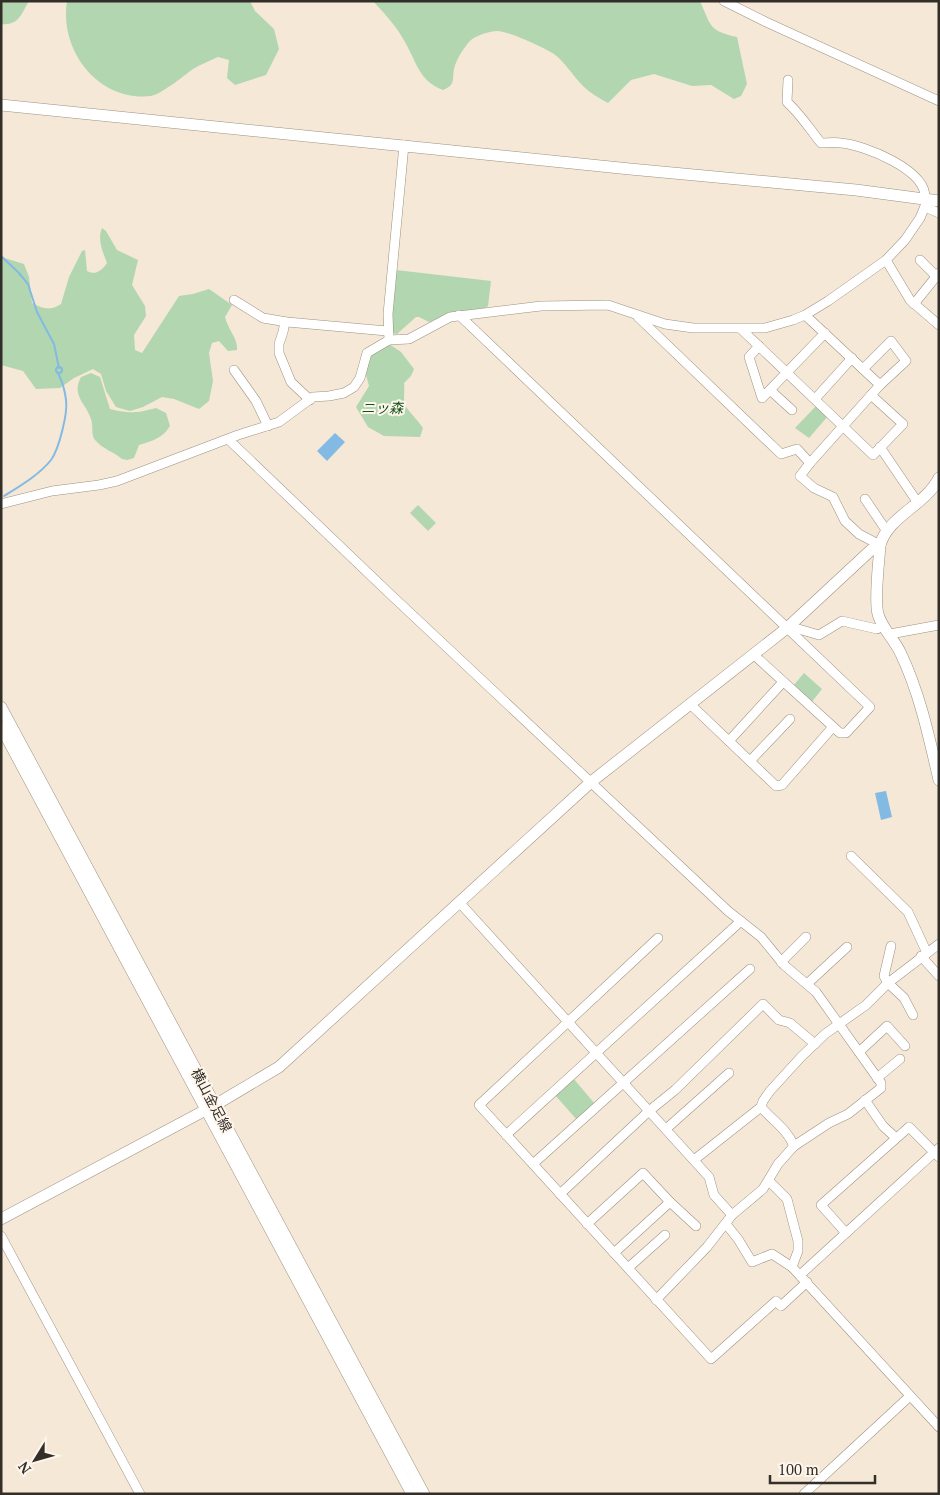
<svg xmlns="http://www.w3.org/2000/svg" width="940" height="1495" font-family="'PT Serif','Noto Sans JP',serif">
  <rect width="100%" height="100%" fill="#f5e8d7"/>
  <g fill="#b1d6b0">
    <path d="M1,1H29C21,14 19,26 1,24Z"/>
    <path d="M67,1H250L255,11L274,29L279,49L266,75L235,85L227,78L229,60L218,57C210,61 201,64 193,69C185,75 160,95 151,96C99,102 59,51 67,1Z"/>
    <path d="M373,1H700C711,26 709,31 737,37L747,84L741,96L734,99L711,85L692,86L654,74L631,80L608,103C599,98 590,93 583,86C573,76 565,62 554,54C545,48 508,31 497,31C489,31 474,36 469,42C463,49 456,60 454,69C452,79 456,85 443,90C419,81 417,63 405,42C397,27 385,14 373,1Z"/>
    <path d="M102,228L106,231L117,250L138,260L132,285L145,306L146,316L134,335L135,350L142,353L179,296L193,294L209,289L232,305L225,317C228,330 238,338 237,350L228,351L219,341L212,343L209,353L213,381L209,401L199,409L174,399L162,397L143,407L130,411L116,407L106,391L101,374L93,369L74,378L60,388L36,389L23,371L1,365V257L24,264L29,277L32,303C43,309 50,311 61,304L69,277L82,251L85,250L87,271C96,276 102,270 107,263C103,252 97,240 102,228Z"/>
    <polygon points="396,270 491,281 488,306 485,308 450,314 429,322 419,317 416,317 397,334 393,333 390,329"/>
    <path d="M389,344L401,352L414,369L411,376L404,383C405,390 403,399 405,405C406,408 420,423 423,428L420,437L384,436L368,427L356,407L369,386L365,371L370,355Z"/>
    <path d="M91,373L100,377L110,409C130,414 137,413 156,408L166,413L170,426C163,438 152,441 139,445L134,458L127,460L122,459C114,452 103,449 96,441C90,435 94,427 91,419C86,403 71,396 81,377Z"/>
    <polygon points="817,405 828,416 809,438 795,428"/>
    <polygon points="418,505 436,523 428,531 410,513"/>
    <polygon points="804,673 822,689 811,703 793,686"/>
    <polygon points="573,1078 595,1104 577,1120 555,1095"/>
  </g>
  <g fill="#83bae3">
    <polygon points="335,433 345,442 327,461 317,451"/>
    <polygon points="886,791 892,817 881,820 875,793"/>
  </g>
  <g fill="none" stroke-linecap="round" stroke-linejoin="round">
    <g stroke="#83bae3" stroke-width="2">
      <polyline points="1,256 18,272 28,284 37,312 54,344 59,368"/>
      <circle cx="59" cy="370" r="3"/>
      <path d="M4,496C20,486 39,475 51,460C59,449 68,413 66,400C65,391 62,381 58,373"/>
    </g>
    <g stroke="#9d9181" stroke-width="10">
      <g id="street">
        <polyline points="724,1 766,22 939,101"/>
        <path d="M788,80L787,102C801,115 809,128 821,143C828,143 835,142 841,143C864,145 928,170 925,199"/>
        <polyline points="925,207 939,213"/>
        <polyline points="886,260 910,300 939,325"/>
        <polyline points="920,260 936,276"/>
        <polyline points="234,300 263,318 287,322 387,331"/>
        <polyline points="914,304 939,273"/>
        <polyline points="459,315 870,707 846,733 840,733 753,654"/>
        <polyline points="805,315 880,385 810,463 800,476 814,488 833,497 845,521 859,534 880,545"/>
        <polyline points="638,317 781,454 797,449 810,463"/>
        <polyline points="285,322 283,332 279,344 279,353 291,382 310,400"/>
        <polyline points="741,329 873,455 903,424 871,395"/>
        <polyline points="389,340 409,339 450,317 541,306 608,305 665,324 693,328 765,328 793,320 805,315 828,301 886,260 905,240 920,218 928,199"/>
        <polyline points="759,346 749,357 762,398 825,333"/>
        <polyline points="863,369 891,341 906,361 880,385"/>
        <polyline points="234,370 256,401 268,426"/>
        <polyline points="770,390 792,410"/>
        <polyline points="815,399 852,358"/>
        <polyline points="229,440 389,593 728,911 761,937 784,965 816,992 881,1083 881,1088 848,1114 829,1123 794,1146 778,1164 763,1189 732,1215 707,1247 656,1300"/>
        <polyline points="880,447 918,503"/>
        <polyline points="865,499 886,530"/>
        <polyline points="1,504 52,491 99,485 117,481 238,435 279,422 313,397 329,396 344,393 354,387 360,378 367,353 389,340 388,314 404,145"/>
        <polyline points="791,625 795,628 819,635 842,621 877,629 883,625"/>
        <polyline points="890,634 939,625"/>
        <polyline points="690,704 776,786 782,785 832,728"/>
        <polyline points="729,741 783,682"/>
        <polyline points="750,761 790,719"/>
        <polyline points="851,856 908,912 927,953"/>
        <polyline points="459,902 709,1177 714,1195 732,1215"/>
        <polyline points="658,938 479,1105 711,1359 776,1301 781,1306 807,1282"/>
        <polyline points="891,946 884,976 888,983 904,998 913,1015"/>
        <polyline points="921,956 939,976"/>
        <polyline points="781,962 806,937"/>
        <polyline points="807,984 847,947"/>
        <polyline points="859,1052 887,1026 905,1046"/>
        <polyline points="877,1078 900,1059"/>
        <polyline points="865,1100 883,1126 896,1138"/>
        <path d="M761,1107C773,1121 787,1129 794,1146"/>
        <polyline points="666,1129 729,1073"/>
        <polyline points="506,1135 741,921"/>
        <polyline points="694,1160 761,1107 763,1101 770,1091 801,1057 825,1034 866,1005 888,983 939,944"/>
        <polyline points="533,1164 750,969"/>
        <polyline points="769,1181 787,1199 798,1241 798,1251 792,1267 939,1427"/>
        <polyline points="560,1194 649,1111 675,1090 763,1004 779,1020 790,1023 815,1044"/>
        <polyline points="670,1202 696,1226"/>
        <polyline points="587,1224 643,1173 670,1202 614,1253"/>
        <polyline points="726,1224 738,1239 752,1262 772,1254 792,1267"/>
        <polyline points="846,1233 821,1205 909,1127 939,1157"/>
        <polyline points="1,1236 140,1494"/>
        <polyline points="628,1268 665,1235"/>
        <polyline points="800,1275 939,1148"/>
        <polyline points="804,1494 910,1396"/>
      </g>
    </g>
    <g stroke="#9d9181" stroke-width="12">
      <g id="secondary">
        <polyline points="1,105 630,169 856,190 939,201"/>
        <path d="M939,478C925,506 889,515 880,545C879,562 874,600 878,614C882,629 895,640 901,654C920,694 929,737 939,780"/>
        <polyline points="1,707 424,1494"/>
        <polyline points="1,727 412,1494"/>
        <polyline points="1,1219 215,1105 279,1067 591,782 787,628 871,550 880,545"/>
      </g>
    </g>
    <use href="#street" stroke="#fff" stroke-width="9"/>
    <use href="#secondary" stroke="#fff" stroke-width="11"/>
  </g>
  <g text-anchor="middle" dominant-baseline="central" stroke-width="4" stroke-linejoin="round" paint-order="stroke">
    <g font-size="14" font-style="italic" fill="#115317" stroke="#fef6ec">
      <text x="382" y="407">ニッ森</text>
    </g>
    <g font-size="14" fill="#332e28" stroke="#fef6ec">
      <text transform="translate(212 1100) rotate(62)">横山金足線</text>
    </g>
  </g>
  <rect width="940" height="1495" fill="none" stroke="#332e28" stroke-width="5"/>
  <g transform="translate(35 1460) rotate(233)" stroke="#fef6ec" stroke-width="4" paint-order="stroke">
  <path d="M0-4L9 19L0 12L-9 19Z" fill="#332e28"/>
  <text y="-8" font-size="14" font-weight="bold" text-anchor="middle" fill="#332e28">N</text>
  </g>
  <path d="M770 1475v8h105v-8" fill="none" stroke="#332e28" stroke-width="2.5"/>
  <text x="778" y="1475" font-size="15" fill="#332e28" stroke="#fef6ec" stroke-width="4" paint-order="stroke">100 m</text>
</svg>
